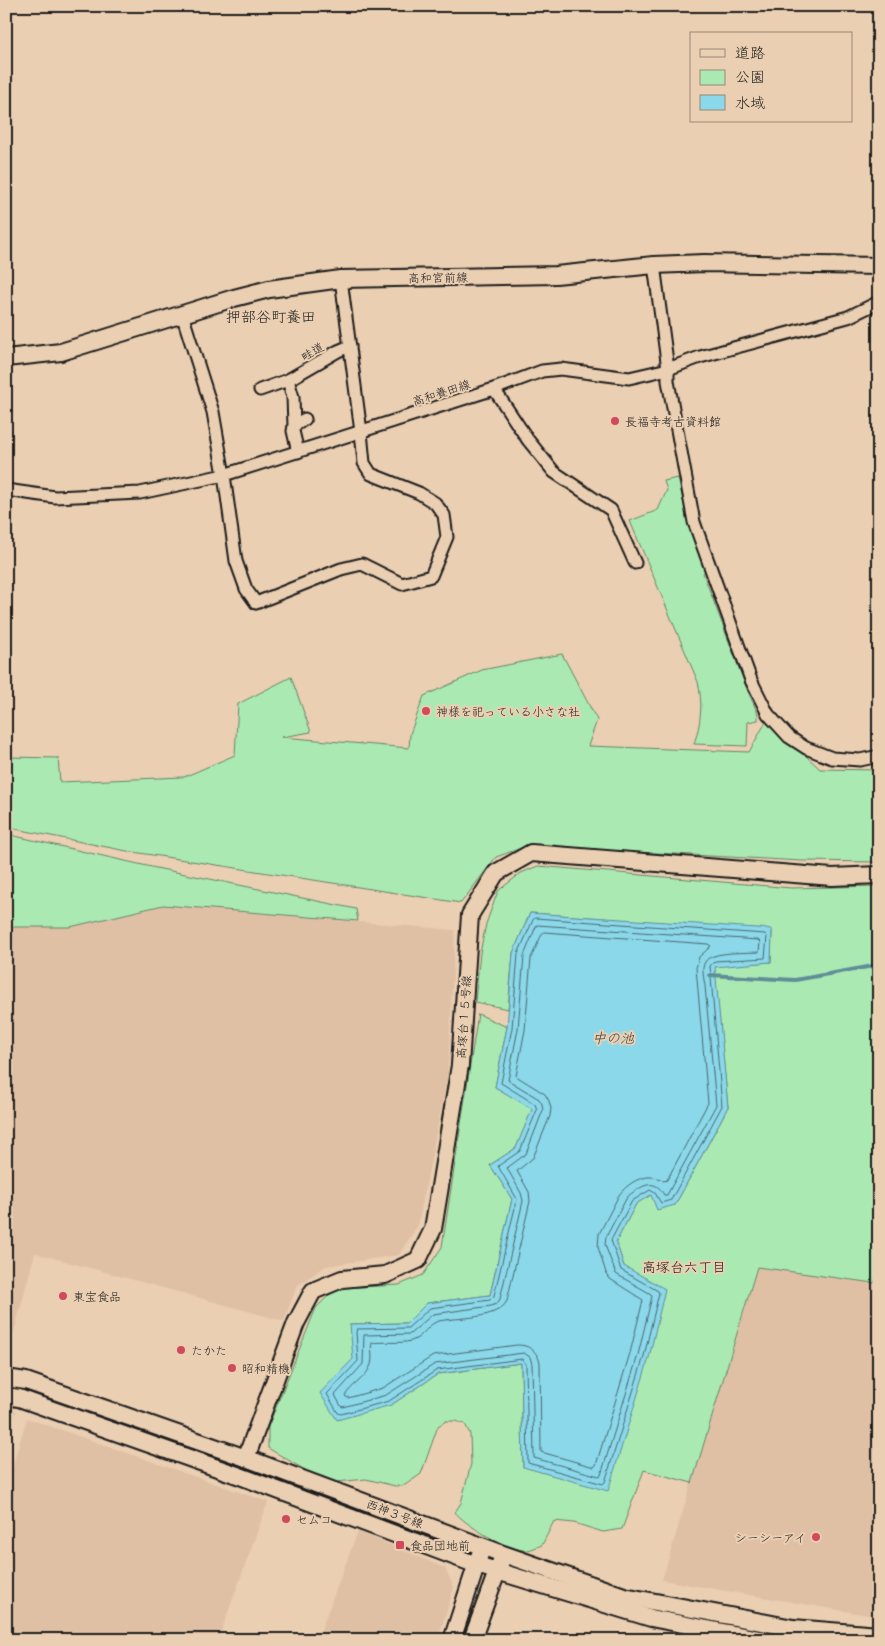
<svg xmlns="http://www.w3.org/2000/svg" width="885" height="1646" font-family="'Playpen Sans','Klee One',sans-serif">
  <rect width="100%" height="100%" fill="#ebcfb2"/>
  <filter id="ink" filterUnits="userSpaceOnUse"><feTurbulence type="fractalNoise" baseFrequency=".02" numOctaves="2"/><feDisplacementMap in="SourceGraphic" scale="10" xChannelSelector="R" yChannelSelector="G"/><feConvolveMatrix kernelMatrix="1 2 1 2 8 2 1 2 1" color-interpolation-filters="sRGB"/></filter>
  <g filter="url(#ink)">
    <g fill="#e0c0a5">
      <polygon points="163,905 455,930 448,1074 418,1225 399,1255 326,1266 297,1286 284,1321 35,1253 6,1362 6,927 70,927"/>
      <polygon points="757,1267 873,1283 879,1273 879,1617 662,1580"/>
      <polygon points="6,1409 16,1411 6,1442"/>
      <polygon points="27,1418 268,1502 218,1640 6,1640 6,1488"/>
      <polygon points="358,1531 445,1568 454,1587 438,1640 317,1640"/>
    </g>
    <g fill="#aaeab2" stroke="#638367">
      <path d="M678,478L689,527L705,571L703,573L746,687L758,714V720L748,722L747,746L694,744C701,723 703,703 698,682L630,521L658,510L667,490L664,481Z"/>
      <polygon points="562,654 597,720 588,746 749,752 767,720 820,769 879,770 879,862 802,861 527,846 496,857 461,903 127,851 6,827 6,757 58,758 60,782 184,777 235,755 238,704 291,677 311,732 282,737 409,748 410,734 424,696 482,670"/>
      <polygon points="6,834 156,868 356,909 358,921 163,905 70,927 6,927"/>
      <path d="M538,866L791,888L879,886V1273L874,1283L757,1267L692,1483L644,1470L622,1529L603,1532L574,1523L554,1521L542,1545C536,1547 529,1551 523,1550C506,1549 465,1525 455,1512L461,1503L471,1464L470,1434L465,1424L455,1421H446L438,1426L421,1474L405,1485L395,1486L366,1479L327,1483L268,1448V1427L316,1308L329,1295L342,1288L399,1285L423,1275L442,1247L478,1014L507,1027L495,1087L533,1108L516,1148L490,1165L512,1199L490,1295L427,1303L407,1323L350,1324L391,1405L438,1374L521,1363L523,1467L624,1266L616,1242L636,1204L651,1194L675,1205L728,1107L714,966L771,962L772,930L530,913L513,953L508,1009L475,1002L480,953L486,924L498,891L521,873Z"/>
    </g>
    <polygon fill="#8bd8ea" stroke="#5f8d98" points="530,913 772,929 771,962 715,967 728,1107 675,1205 657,1210 651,1195 636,1204 616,1242 624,1266 665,1289 649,1358 608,1491 523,1467 521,1363 438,1374 391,1405 337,1420 320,1393 353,1359 350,1324 407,1323 427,1303 490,1295 512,1199 490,1165 516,1148 532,1109 495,1087 507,1027 513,953"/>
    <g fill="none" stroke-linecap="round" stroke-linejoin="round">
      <g stroke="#48676e" stroke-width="1">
        <polygon points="535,918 765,934 767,936 765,958 715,961 710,966 722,1106 671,1200 661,1203 655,1193 650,1190 632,1201 611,1240 621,1270 658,1291 659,1293 644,1356 605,1482 603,1484 528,1463 526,1364 522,1359 437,1370 389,1401 341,1414 338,1413 327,1394 358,1361 356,1332 357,1329 408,1328 430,1308 490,1300 494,1296 517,1199 498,1166 520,1151 537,1110 535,1104 501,1083 512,1028 518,954 533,920"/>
        <path d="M537,925L758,940L760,942L759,952C747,953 710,951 705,962C701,968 704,979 705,986L716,1105L667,1195H664C658,1183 650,1182 638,1189C634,1192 629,1194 626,1199L606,1237L605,1245L616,1274L651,1294L652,1296L638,1355L601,1475L599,1476L534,1458L532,1364L530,1357L524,1353L435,1364L386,1395L343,1407L341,1406L335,1395L363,1364L364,1335L410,1334L433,1314L491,1306L497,1304L500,1299L523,1201L521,1193L507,1168L526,1154L543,1110L542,1104L539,1099L508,1080L518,1029L524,956Z"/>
        <path d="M544,932L708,944L711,946L699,957L696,968L708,1103L667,1180L664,1181C649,1171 629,1181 619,1195L599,1234L598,1247L606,1273L610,1279L643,1300L630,1353L596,1465L594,1467L541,1452L540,1362C536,1350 529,1345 517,1345L433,1356L383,1388L348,1398L345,1396C351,1385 365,1379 370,1367C374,1359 370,1350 372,1343C385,1341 399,1344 411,1341C423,1338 428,1323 439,1321C458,1317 497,1320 507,1301L530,1201L529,1192L517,1171L533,1158L550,1116L551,1108L549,1101L545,1094L516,1076L525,1030L531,958L542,934Z"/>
      </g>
      <polyline stroke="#5f8d98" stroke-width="4" points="710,975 795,980 879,965"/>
      <g stroke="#1c1c1c" stroke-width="15">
        <g id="street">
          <polyline points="654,265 668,369 668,381 694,522 751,680 768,714 789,737 806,748 832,758 860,760 879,756"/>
          <polyline points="182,314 213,412 224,475 236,561 246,589 256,603 341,569 362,564 402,584 431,576 447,537 444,515 435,503 419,493 371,474 364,463 361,432 341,279"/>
          <polyline points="288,380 338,351 350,346"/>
          <polyline points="494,389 528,440 554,472 611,510 635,563"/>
          <polyline points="260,390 288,380 293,397 294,426 305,419"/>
          <polyline points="294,426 293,431 298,452"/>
          <polyline points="6,490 55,497 140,493 224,475 494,389 542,371 561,369 629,378 668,369 700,357 848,317 879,302"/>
        </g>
      </g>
      <g stroke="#1c1c1c" stroke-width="20">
        <g id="secondary">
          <polyline points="6,358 61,352 234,298 269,289 341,279 556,275 654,265 704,263 879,266"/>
          <polyline points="6,1378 26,1381 246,1458 503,1554 624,1596 793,1628 879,1635"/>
          <polyline points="6,1396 19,1398 240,1476 477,1565 651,1618 764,1640"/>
          <polyline points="246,1458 296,1323 313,1291 342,1279 385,1275 418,1260 433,1229 460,1065 470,915 496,873 531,853 832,877 879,875"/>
          <polyline points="452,1640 480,1554"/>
          <polyline points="472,1640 501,1561"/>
        </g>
      </g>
      <use href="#street" stroke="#ebcfb2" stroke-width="11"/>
      <use href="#secondary" stroke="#ebcfb2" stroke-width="16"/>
    </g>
  </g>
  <g fill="#d1495b" stroke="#ebcfb2" stroke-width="2">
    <circle cx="615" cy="421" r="5"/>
    <circle cx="426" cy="711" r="5"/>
    <circle cx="63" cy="1296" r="5"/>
    <circle cx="181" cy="1350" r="5"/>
    <circle cx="232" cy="1368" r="5"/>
    <circle cx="286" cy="1519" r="5"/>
    <circle cx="816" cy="1537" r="5"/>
    <rect x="395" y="1540" width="10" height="10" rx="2.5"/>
  </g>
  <g text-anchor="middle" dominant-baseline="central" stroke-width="4" stroke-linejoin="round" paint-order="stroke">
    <g font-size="12" fill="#1c1c1c" stroke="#ebcfb2">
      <text transform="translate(438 277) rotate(-1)">高和宮前線</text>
      <text transform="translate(312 351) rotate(-30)">畦道</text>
      <text transform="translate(441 392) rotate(-18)">高和養田線</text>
      <text transform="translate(463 1017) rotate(-86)">高塚台１５号線</text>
      <text transform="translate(395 1513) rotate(21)">西神３号線</text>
    </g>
    <g font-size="12" fill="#1c1c1c" stroke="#ebcfb2" text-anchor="start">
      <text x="625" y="421">長福寺考古資料館</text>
      <text x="436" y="711">神様を祀っている小さな社</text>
      <text x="73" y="1296">東宝食品</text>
      <text x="191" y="1350">たかた</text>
      <text x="242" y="1368">昭和精機</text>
      <text x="296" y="1519">セムコ</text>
      <text x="806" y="1537" text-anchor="end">シーシーアイ</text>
      <text x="410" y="1545">食品団地前</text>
    </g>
    <g font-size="14" font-style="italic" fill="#324245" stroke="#ebcfb2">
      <text x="613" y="1037">中の池</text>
    </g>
    <g font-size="14" fill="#1c1c1c" stroke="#ebcfb2">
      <text x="684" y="1266">高塚台六丁目</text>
    </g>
    <g font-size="15" fill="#1c1c1c" stroke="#ebcfb2">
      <text x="271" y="315">押部谷町養田</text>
    </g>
  </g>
  <rect width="885" height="1646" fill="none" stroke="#ebcfb2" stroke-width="25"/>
  <rect x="12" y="12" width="860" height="1621" fill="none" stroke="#1c1c1c" stroke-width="2" filter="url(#ink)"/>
  <rect x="690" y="32" width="162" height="90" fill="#ebcfb2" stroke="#988776"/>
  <rect x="700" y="49" width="25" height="8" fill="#ebcfb2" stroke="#988776"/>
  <text x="735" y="58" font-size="15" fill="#1c1c1c">道路</text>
  <rect x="700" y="70" width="25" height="15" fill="#aaeab2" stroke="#988776"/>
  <text x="735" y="82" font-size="15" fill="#1c1c1c">公園</text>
  <rect x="700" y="95" width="25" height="15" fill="#8bd8ea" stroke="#988776"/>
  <text x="735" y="108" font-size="15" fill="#1c1c1c">水域</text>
</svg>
